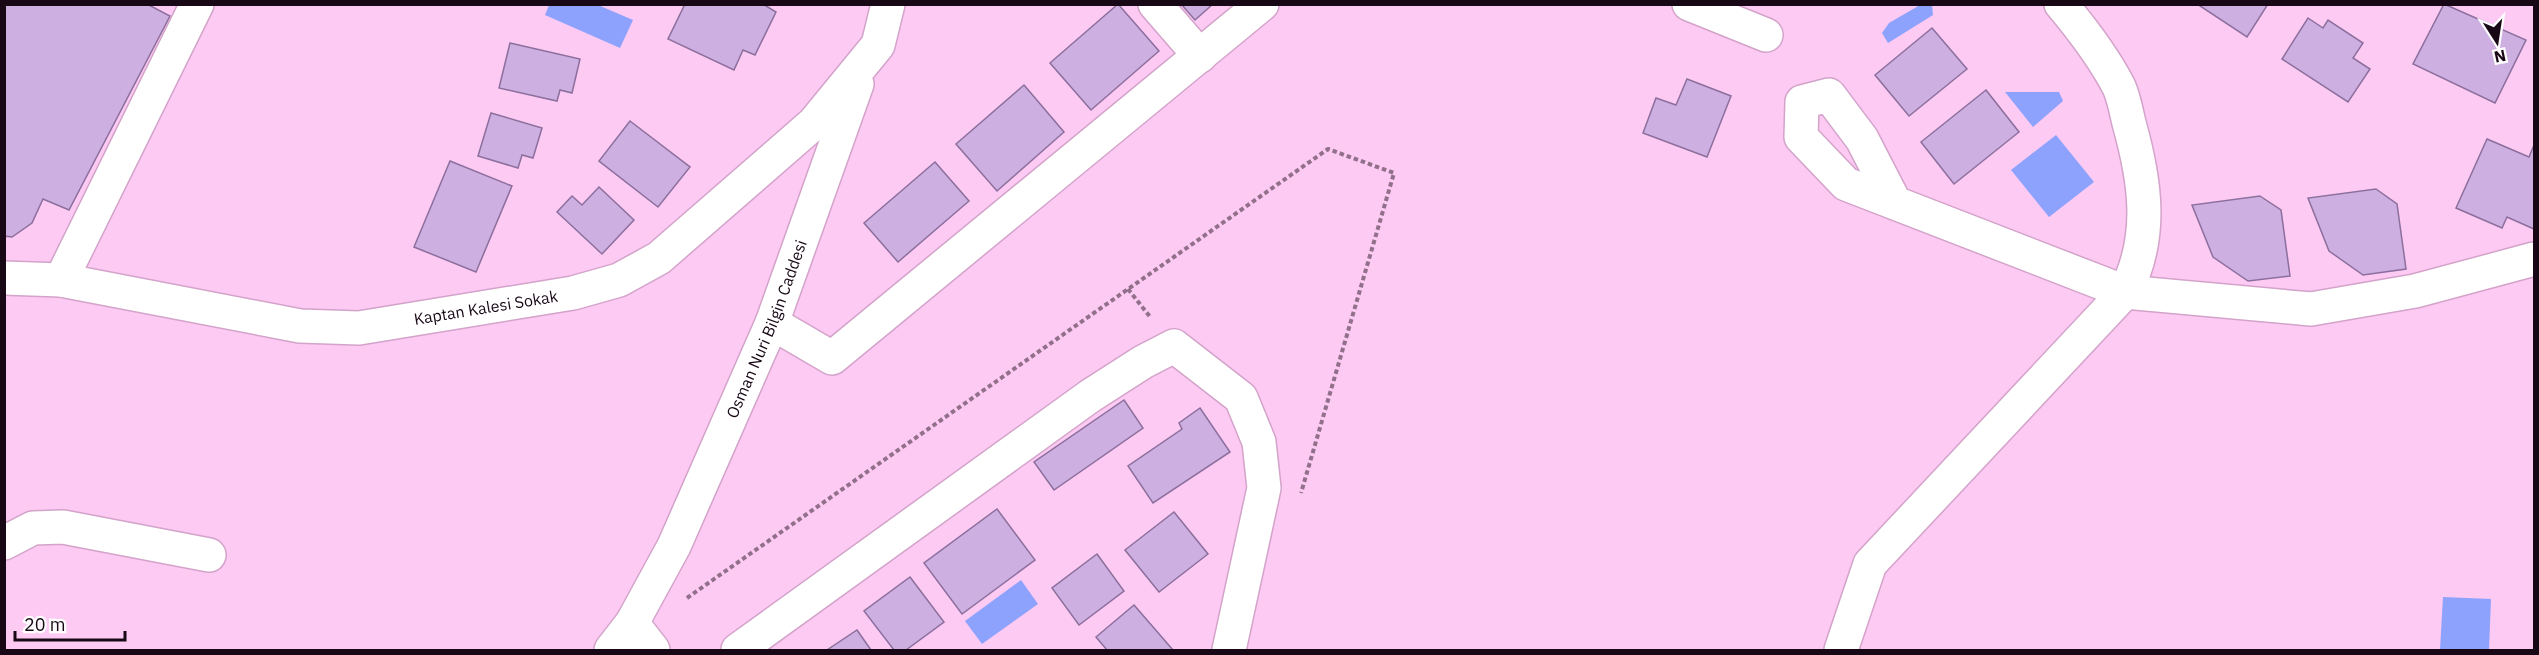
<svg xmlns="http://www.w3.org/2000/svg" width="2539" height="655" font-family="'IBM Plex Sans',sans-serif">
  <rect width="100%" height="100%" fill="#fccaf2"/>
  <g fill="#8da2fd">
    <polygon points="549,5 598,5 633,20 620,48 545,15"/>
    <polygon points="1920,5 1932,5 1933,15 1888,43 1882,33 1889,23"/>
    <polygon points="2005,92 2059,92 2063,101 2033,127"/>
    <polygon points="2056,135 2094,182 2049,217 2011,170"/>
    <polygon points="1021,580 1038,604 982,644 965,621"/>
    <polygon points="2443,597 2491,599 2489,650 2440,650"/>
  </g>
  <g fill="#ceafe1" stroke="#8c6f9d" stroke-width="1.5">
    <polygon points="4,4 147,4 170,16 69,210 43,199 32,223 12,237 4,236"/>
    <polygon points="685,4 763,4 776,12 755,55 743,50 734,70 668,39"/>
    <polygon points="1118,4 1159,51 1091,110 1050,63"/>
    <polygon points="1181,4 1213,4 1195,20"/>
    <polygon points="2197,4 2268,4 2247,37"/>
    <polygon points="2444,4 2526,40 2495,103 2413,64"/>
    <polygon points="2308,18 2323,28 2328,20 2363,43 2353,58 2370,69 2348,102 2282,59"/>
    <polygon points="1932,28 1967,69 1909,116 1875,75"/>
    <polygon points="510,43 580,59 572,93 560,90 557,101 499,88"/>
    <polygon points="1687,79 1731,96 1707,157 1643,133 1656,98 1676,105"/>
    <polygon points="1024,85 1064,132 997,191 956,144"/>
    <polygon points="1986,90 2019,132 1954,184 1921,142"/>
    <polygon points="491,113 542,128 533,158 522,155 518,168 478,156"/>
    <polygon points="630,121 690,167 658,207 599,161"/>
    <polygon points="2487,139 2529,157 2534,145 2534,229 2507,217 2502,228 2456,208"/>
    <polygon points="450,161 512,186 476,272 414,247"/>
    <polygon points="935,162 969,201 898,262 864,223"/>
    <polygon points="599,187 634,220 602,254 557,212 572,196 582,205"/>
    <polygon points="2376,189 2397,204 2406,269 2363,275 2329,251 2308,198"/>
    <polygon points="2260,196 2281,210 2290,276 2248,281 2213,257 2192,205"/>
    <polygon points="1124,400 1143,428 1054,490 1034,462"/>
    <polygon points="1200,408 1230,452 1153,503 1128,466 1182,429 1179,423"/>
    <polygon points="997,509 1035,560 962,614 924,563"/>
    <polygon points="1174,512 1208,554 1159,592 1125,550"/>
    <polygon points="1097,554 1124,591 1079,625 1052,588"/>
    <polygon points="910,577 944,622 906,650 894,650 864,611"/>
    <polygon points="1134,605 1173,650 1107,650 1096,637"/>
    <polygon points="857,630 871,650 827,650"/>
  </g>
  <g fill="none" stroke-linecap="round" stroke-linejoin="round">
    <g stroke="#d3a3ca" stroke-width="36">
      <g id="minor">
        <polyline points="1155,4 1200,56"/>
        <polyline points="1689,4 1766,35"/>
        <polyline points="1895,203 1862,139 1829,95 1802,102 1801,137 1846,184 2125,292 2311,309 2415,291 2534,259"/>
        <path id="s1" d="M4,278L61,280L300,326L359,328L573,293L619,280L659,258L814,123L878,45L888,4"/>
        <polyline points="61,280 197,4"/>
        <polyline points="772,323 832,358 1262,4"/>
        <polyline points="4,543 33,528 63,527 209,555"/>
        <polyline points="632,623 653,650"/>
        <path id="s2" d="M611,650L632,623L674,546L772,323L857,84"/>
        <polyline points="738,650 1090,396 1143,362 1174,346 1241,398 1259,442 1264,488 1229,650"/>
        <path d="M1841,650L1870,564L2125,292C2154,237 2145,180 2129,123C2126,111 2124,98 2119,87C2104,58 2082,29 2061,4"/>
      </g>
    </g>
    <g stroke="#92708c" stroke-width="4" stroke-dasharray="4.5 3" stroke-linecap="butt">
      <polyline points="1128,289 1151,318"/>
      <polyline points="687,598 1328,149 1394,173 1301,493"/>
    </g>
    <use href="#minor" stroke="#fff" stroke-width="33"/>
  </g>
  <g text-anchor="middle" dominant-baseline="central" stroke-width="4.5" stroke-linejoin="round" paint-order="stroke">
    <g font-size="16" fill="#180816" stroke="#fdfdfd">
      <text stroke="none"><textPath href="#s1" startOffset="488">Kaptan Kalesi Sokak</textPath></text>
      <text stroke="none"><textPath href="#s2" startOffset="358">Osman Nuri Bilgin Caddesi</textPath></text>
    </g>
  </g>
  <rect width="2539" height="655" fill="none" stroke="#180816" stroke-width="12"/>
  <g transform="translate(2497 42) rotate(168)" stroke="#fdfdfd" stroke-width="4.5" paint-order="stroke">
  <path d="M0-4.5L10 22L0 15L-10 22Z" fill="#180816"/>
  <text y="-9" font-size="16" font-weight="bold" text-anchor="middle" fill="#180816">N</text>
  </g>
  <path d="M15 631v9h110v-9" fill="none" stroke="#180816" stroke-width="3"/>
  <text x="24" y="631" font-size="18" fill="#180816" stroke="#fdfdfd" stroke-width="4.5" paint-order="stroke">20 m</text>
</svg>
